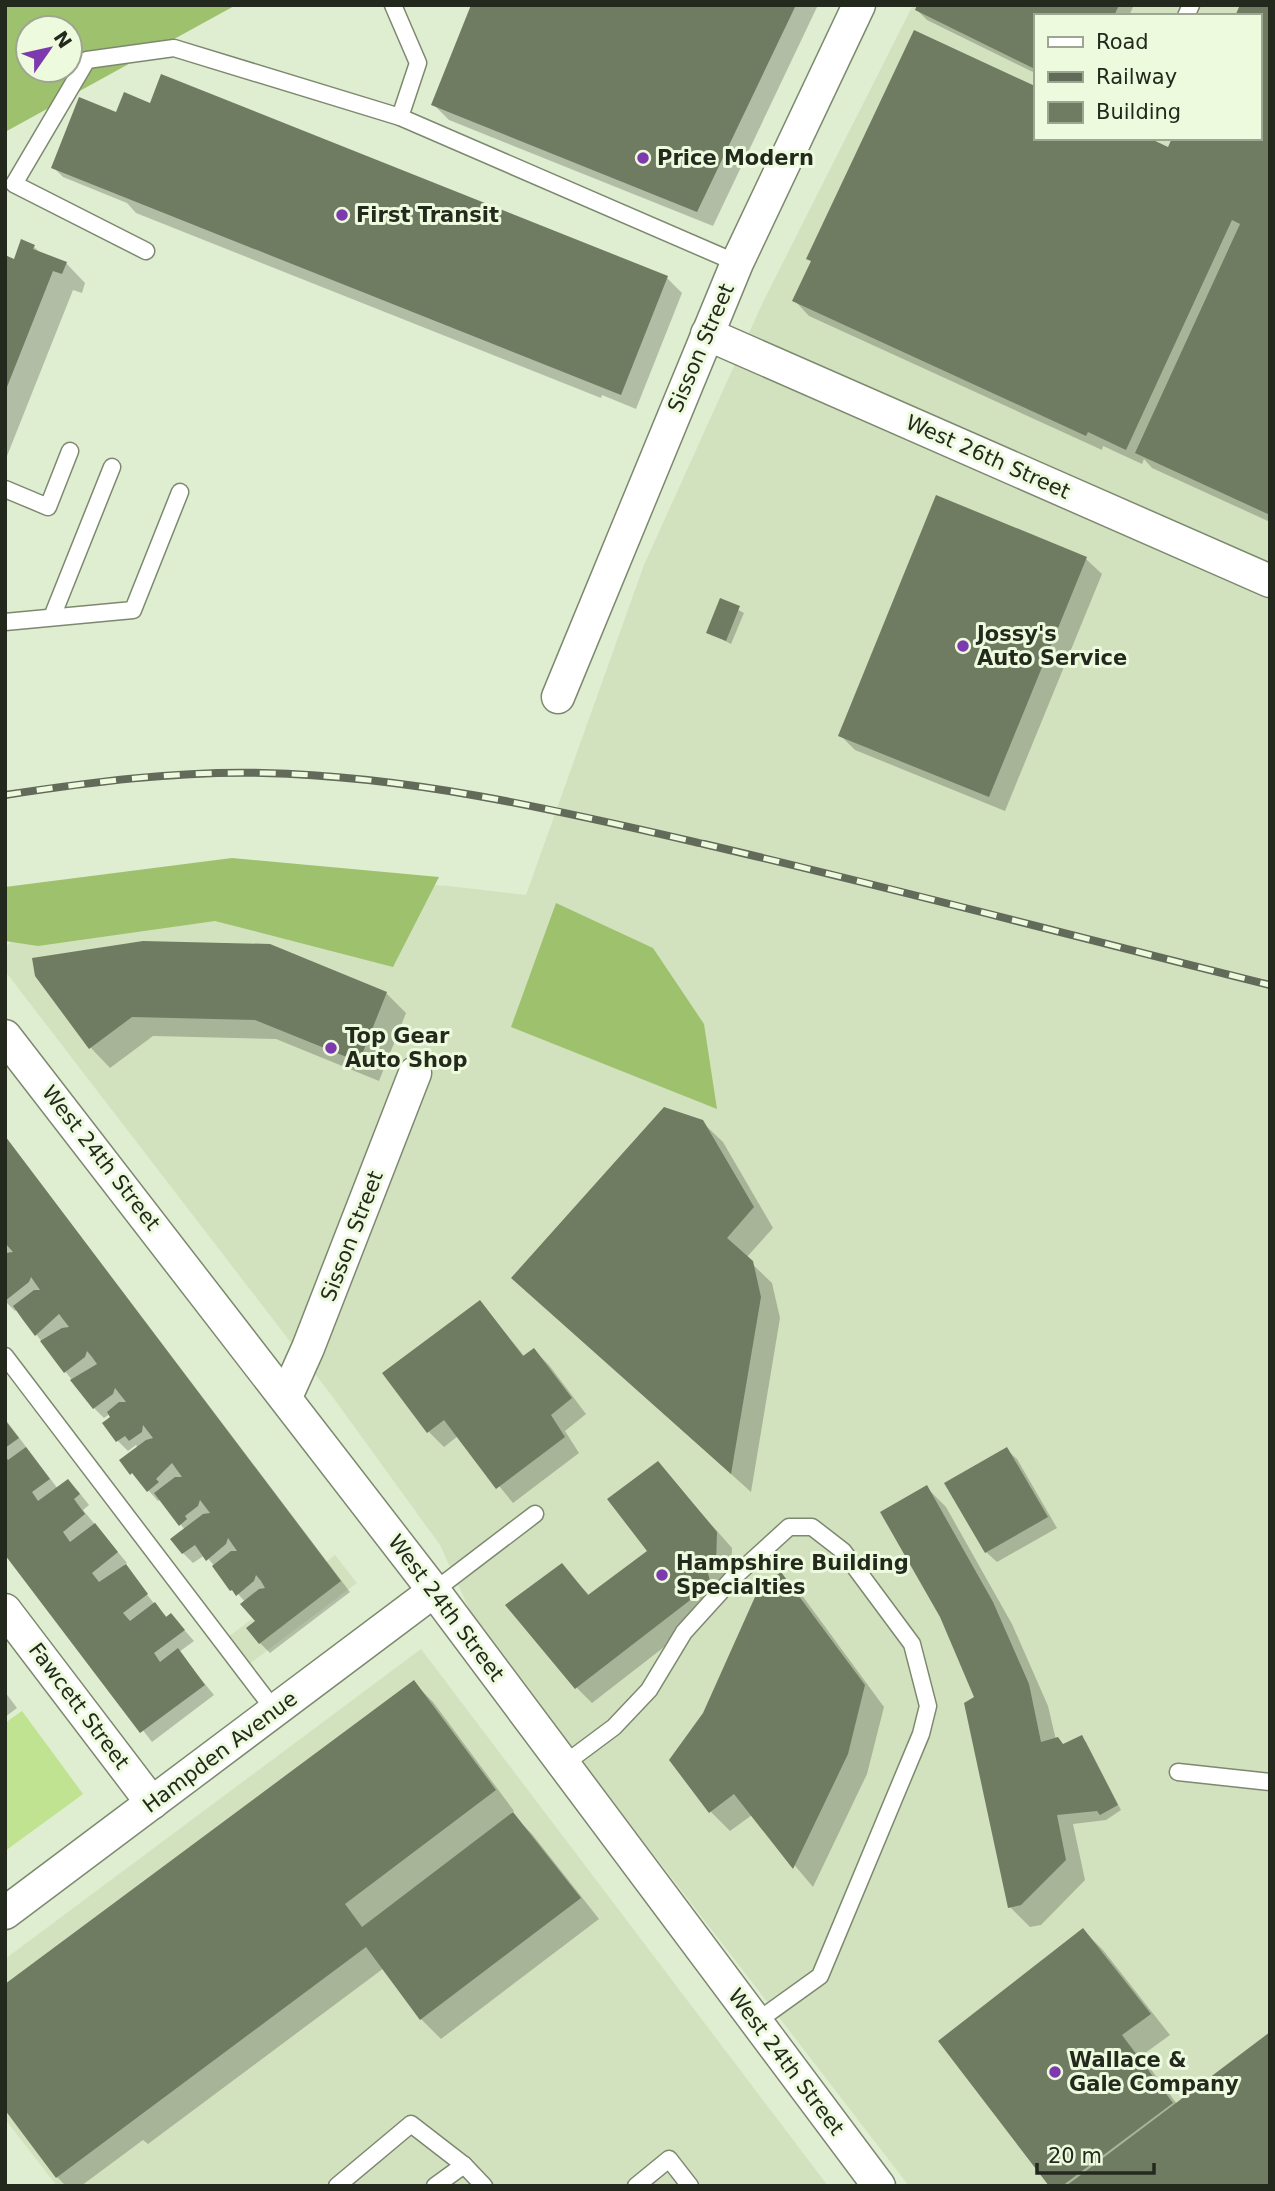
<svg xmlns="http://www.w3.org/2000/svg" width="1275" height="2191" font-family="'DejaVu Sans',sans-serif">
  <rect width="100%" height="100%" fill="#dfedd0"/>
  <g fill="#d2e2bf" fill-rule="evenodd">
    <path d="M913,5H1270V569L1259,594L1270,599V2186H909L476,1624L440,1545L332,1396L5,971V947L24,933L279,875L449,886L526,895L644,565L763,302ZM1035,16H1259V138H1035Z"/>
    <polygon points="335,1555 357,1583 244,1668 223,1641"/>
    <polygon points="421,1649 828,2186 57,2186 5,2119 5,1959"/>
  </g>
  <polygon fill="#bfe390" points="22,1711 83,1794 5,1851 5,1723"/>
  <g fill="#9ec16e" fill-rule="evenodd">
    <path d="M5,5H236L5,132ZM28,28H70V70H28Z"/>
    <polygon points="232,858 439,877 393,967 215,921 38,946 5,941 5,887"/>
    <polygon points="556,903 653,948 704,1024 717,1109 511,1027"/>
  </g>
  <g fill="#0003">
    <polygon points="473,5 818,5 713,226 449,120 433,104"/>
    <polygon points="919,5 1134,5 1129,16 1035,16 1035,73 927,20 917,10"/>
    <polygon points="1270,5 1270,522 1152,468 1144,459 1142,464 1103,446 1102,450 809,316 794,300 812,262 809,259 915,32 1035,88 1035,138 1169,149 1259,138 1259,16"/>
    <polygon points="151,105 667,278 682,293 636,409 602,395 601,398 136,213 127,203 63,177 53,167 117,115"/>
    <polygon points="34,247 41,253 66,263 85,283 82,293 73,290 5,461 5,257 15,261"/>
    <polygon points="937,498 1086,559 1102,574 1005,811 855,750 840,735"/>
    <polygon points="721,601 744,613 731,644 708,632"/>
    <polygon points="270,945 386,993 406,1013 379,1081 276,1039 153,1036 110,1068 91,1048 36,976"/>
    <polygon points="702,1122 723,1142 773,1228 746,1258 772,1283 780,1318 751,1492 513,1278"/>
    <polygon points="5,1136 350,1592 270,1653 260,1643 257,1622 245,1602 205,1555 193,1563 183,1553 173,1539 185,1530 161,1499 158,1501 121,1460 138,1448 136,1445 128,1451 118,1441 110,1414 104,1418 94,1408 17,1310 15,1311 5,1301"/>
    <polygon points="480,1302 525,1357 534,1350 549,1365 586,1414 565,1431 579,1453 513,1503 458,1436 444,1447 429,1432 385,1374"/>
    <polygon points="5,1419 58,1489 68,1481 78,1491 89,1505 83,1510 127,1563 124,1565 156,1606 168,1618 171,1615 194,1641 179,1652 214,1695 152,1742 5,1551"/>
    <polygon points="1006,1449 1017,1459 1057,1528 997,1562 986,1552"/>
    <polygon points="658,1464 732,1548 730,1581 720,1581 726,1599 592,1703 577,1688 562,1566 590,1596 650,1552"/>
    <polygon points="926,1487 946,1507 1012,1624 1048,1706 1056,1740 1065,1746 1081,1737 1086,1742 1121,1810 1106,1820 1073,1824 1085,1880 1041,1925 1030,1927 1010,1907 976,1698"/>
    <polygon points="781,1575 801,1594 884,1707 867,1774 813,1887 752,1815 730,1831 711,1812"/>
    <polygon points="413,1682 433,1702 514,1811 511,1813 532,1834 599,1919 441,2039 421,2019 384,1968 148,2144 143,2140 81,2186 66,2186 57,2177"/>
    <polygon points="5,1692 17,1708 5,1717"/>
    <polygon points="1083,1930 1103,1950 1170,2035 1141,2056 1177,2104 1270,2186 1051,2186"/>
  </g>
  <g fill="#707c62">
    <polygon points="471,5 796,5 697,212 431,105"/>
    <polygon points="917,5 1119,5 1114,16 1035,16 1035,69 915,10"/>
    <polygon points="1240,5 1270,5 1270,515 1135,453 1240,224 1232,220 1126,450 1088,432 1086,436 792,301 811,261 806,259 914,30 1035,86 1035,138 1149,138 1168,147 1172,138 1259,138 1259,16 1235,16"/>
    <polygon points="161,74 668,276 621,395 51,168 79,97 116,112 124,92 150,103"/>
    <polygon points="21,239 35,245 33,249 67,262 62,274 53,271 5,392 5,255 14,259"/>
    <polygon points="936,495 1087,557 989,797 838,736"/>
    <polygon points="720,598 740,606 726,641 706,633"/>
    <polygon points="143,941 270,944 387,992 359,1062 255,1020 132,1017 89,1049 35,976 32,958"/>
    <polygon points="664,1107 703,1120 754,1207 727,1238 753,1261 761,1297 731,1474 511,1278"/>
    <polygon points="5,1136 341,1581 259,1644 246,1628 255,1621 240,1604 259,1589 265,1588 261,1581 256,1575 254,1581 236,1596 232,1590 230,1591 212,1566 231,1551 237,1551 228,1538 226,1544 206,1561 195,1545 182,1554 170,1539 203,1514 210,1513 200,1500 198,1506 185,1516 187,1519 179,1526 154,1493 175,1477 182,1477 172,1463 156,1479 159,1482 147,1492 132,1473 130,1475 119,1460 146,1440 153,1438 143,1425 142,1432 129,1441 125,1436 116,1442 102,1423 110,1417 107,1412 119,1402 126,1402 115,1388 113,1394 93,1409 70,1380 97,1364 92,1357 87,1351 85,1357 64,1373 40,1341 62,1328 69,1327 59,1314 35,1336 23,1320 13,1306 34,1290 40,1290 31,1277 29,1282 5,1301 5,1253 13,1252 5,1243"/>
    <polygon points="480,1300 523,1356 534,1348 572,1398 551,1415 565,1437 496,1489 444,1420 427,1433 382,1373"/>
    <polygon points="5,1420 19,1438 5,1448"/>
    <polygon points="26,1447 50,1479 32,1492 38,1501 68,1479 80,1494 74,1499 85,1514 63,1532 70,1542 95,1523 118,1552 92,1573 95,1577 99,1582 126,1564 148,1594 123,1613 130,1621 155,1602 166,1617 171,1613 185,1630 154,1653 160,1662 178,1648 205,1685 140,1733 5,1555 5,1456 8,1460"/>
    <polygon points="1007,1447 1048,1517 985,1553 944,1483"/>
    <polygon points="658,1461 717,1532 716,1566 706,1567 711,1584 575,1689 505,1605 562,1563 588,1595 647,1551 607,1499"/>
    <polygon points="927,1485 993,1602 1029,1684 1041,1742 1058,1737 1063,1744 1082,1735 1118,1805 1100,1815 1097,1811 1057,1815 1066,1860 1021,1905 1008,1908 964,1703 974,1697 940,1617 880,1512"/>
    <polygon points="781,1572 865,1685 848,1754 793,1869 734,1794 709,1813 669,1760 703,1713 759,1588"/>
    <polygon points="414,1680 496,1790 345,1904 362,1927 513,1812 581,1898 420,2020 366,1947 56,2178 5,2110 5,1984"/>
    <polygon points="1083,1928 1151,2014 1122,2035 1173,2103 1062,2186 1049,2186 938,2041"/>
    <polygon points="1270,2032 1270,2186 1066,2186"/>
  </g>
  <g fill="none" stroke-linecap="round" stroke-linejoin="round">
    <g stroke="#7d896f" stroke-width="19">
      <g id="service">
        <polyline points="393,5 418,63 400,117 737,263"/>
        <polyline points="1186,16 1191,5"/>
        <polyline points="146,251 14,184 87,60 174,48 400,117"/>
        <polyline points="5,489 48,507 70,451"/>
        <polyline points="52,617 112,467"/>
        <polyline points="5,622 133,610 180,492"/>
        <polyline points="5,1356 275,1711"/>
        <polyline points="434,1591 535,1514"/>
        <polyline points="563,1765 614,1727 649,1690 684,1632 733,1578 789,1527 812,1527 843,1551 912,1644 928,1706 921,1734 820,1976 756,2022"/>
        <polyline points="1178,1772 1270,1782"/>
        <polyline points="337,2186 411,2124 464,2165 484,2186"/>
        <polyline points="435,2186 464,2165"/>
        <polyline points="636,2186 669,2159 690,2186"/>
      </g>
    </g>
    <g stroke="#7d896f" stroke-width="35">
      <g id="minor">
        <polyline points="707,334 1270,581"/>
        <polyline points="558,697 737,263 859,5"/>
        <polyline points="5,1036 434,1591 879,2186"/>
        <polyline points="286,1397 308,1348 415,1073"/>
        <polyline points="5,1610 152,1803"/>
        <polyline points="5,1913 434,1591"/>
      </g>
    </g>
    <use href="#service" stroke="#fff" stroke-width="16"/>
    <use href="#minor" stroke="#fff" stroke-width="32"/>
    <g stroke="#626a59" stroke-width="8">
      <path id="rail" d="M5,795C91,782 176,771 263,773C412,776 560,811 704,844C893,888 1081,938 1270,985"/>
    </g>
    <use href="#rail" stroke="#edfadd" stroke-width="5" stroke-dasharray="16" stroke-linecap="butt"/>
  </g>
  <g fill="#7d3aae" stroke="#edfadd" stroke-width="2.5">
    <circle cx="643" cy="158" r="7"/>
    <circle cx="342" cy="215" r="7"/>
    <circle cx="963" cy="646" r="7"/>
    <circle cx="331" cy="1048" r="7"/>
    <circle cx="662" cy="1575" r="7"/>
    <circle cx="1055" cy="2072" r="7"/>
  </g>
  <g text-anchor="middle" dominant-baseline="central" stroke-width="6" stroke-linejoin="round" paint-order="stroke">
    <g font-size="21" font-weight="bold" fill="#24291e" stroke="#edfadd" text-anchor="start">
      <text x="657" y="158">Price Modern</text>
      <text x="356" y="215">First Transit</text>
      <text x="977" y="634">Jossy's<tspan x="977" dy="24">Auto Service</tspan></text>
      <text x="345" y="1036">Top Gear<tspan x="345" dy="24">Auto Shop</tspan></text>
      <text x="676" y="1563">Hampshire Building<tspan x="676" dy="24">Specialties</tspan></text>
      <text x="1069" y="2060">Wallace &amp;<tspan x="1069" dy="24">Gale Company</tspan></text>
    </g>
    <g font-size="21" fill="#24291e" stroke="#edfadd">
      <text transform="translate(701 348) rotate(-67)">Sisson Street</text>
      <text transform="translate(988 457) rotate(24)">West 26th Street</text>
      <text transform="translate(101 1158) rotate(52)">West 24th Street</text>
      <text transform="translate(352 1236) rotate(-69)">Sisson Street</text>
      <text transform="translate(446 1608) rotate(53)">West 24th Street</text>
      <text transform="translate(79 1706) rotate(53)">Fawcett Street</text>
      <text transform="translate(220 1752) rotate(-37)">Hampden Avenue</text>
      <text transform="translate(786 2062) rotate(53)">West 24th Street</text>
    </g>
  </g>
  <rect width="1275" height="2191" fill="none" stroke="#24291e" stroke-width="14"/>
  <rect x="1034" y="14" width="228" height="126" fill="#edfadd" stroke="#9da691" stroke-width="2"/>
  <rect x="1048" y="37" width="35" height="10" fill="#ffffff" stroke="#9da691" stroke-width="2"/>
  <text x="1096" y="49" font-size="21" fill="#24291e">Road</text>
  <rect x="1048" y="72" width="35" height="10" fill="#626a59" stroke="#9da691" stroke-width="2"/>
  <text x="1096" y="84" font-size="21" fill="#24291e">Railway</text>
  <rect x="1048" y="102" width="35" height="21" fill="#707c62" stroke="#9da691" stroke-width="2"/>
  <text x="1096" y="119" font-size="21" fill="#24291e">Building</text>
  <g transform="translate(49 49) rotate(56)"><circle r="33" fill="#edfadd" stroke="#9da691" stroke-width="2"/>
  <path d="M0-5L12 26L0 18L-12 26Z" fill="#7d3aae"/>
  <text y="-10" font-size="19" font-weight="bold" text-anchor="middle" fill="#24291e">N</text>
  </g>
  <path d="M1037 2163v10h117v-10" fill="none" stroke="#24291e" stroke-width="3.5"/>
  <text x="1048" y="2163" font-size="21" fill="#24291e" stroke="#edfadd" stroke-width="5" paint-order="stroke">20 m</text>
</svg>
